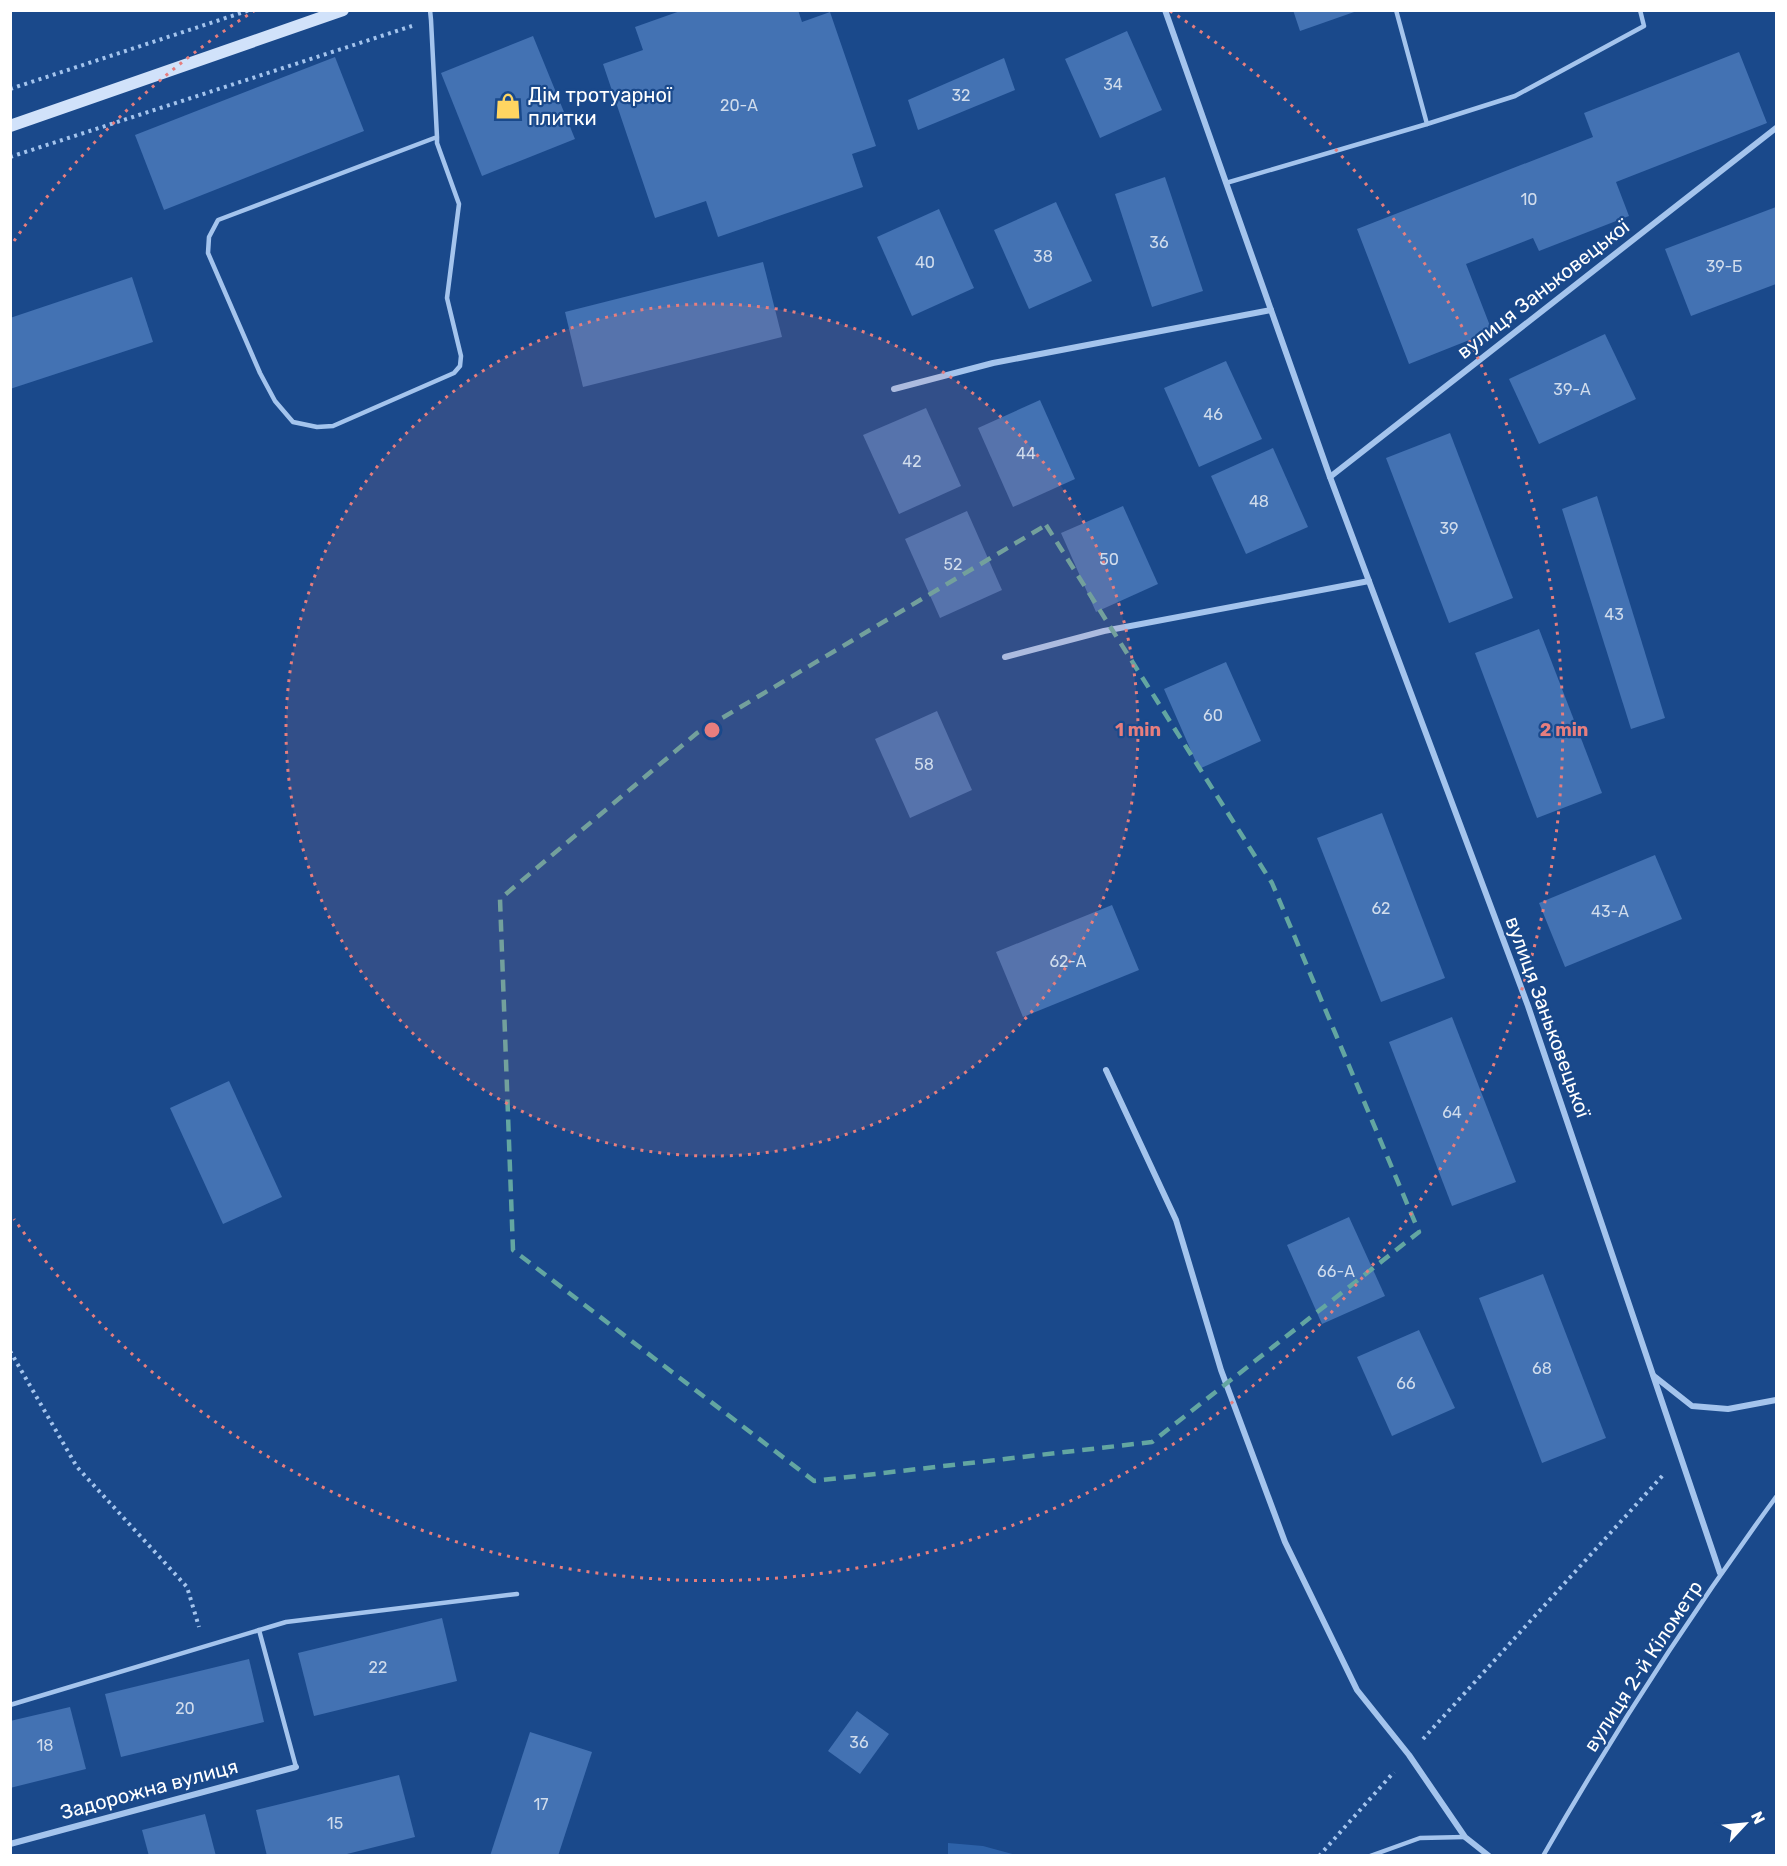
<svg xmlns="http://www.w3.org/2000/svg" width="1787" height="1866" font-family="Rubik,sans-serif">
  <rect width="100%" height="100%" fill="#1a498b"/>
  <polygon fill="#2d62a9" points="948,1843 983,1846 1016,1855 948,1855"/>
  <g fill="#4372b3">
    <polygon points="683,10 798,10 802,22 830,12 876,146 852,154 863,187 718,237 706,201 655,218 603,64 643,50 635,27"/>
    <polygon points="1293,10 1357,10 1357,11 1300,31"/>
    <polygon points="1127,31 1162,110 1100,138 1065,59"/>
    <polygon points="533,36 575,139 482,176 441,73"/>
    <polygon points="1739,52 1767,123 1616,182 1629,216 1539,251 1533,238 1466,264 1492,331 1409,364 1357,229 1593,137 1584,113"/>
    <polygon points="335,57 364,131 164,210 135,135"/>
    <polygon points="1004,58 1015,90 918,130 908,100"/>
    <polygon points="1165,177 1203,291 1152,307 1115,194"/>
    <polygon points="1056,202 1092,281 1029,309 994,230"/>
    <polygon points="1776,207 1776,284 1691,316 1665,249"/>
    <polygon points="939,209 974,288 912,316 877,237"/>
    <polygon points="763,262 782,337 583,387 565,312"/>
    <polygon points="132,277 153,342 10,389 10,318"/>
    <polygon points="1605,334 1636,399 1539,444 1509,379"/>
    <polygon points="1226,361 1262,439 1199,467 1164,388"/>
    <polygon points="1040,400 1075,479 1013,507 978,428"/>
    <polygon points="926,408 961,486 899,514 863,435"/>
    <polygon points="1450,433 1513,598 1449,623 1386,458"/>
    <polygon points="1273,448 1308,527 1246,554 1211,476"/>
    <polygon points="1597,496 1665,718 1631,729 1562,509"/>
    <polygon points="1123,506 1158,584 1096,612 1061,533"/>
    <polygon points="967,511 1002,590 940,618 905,539"/>
    <polygon points="1539,629 1602,793 1537,818 1475,653"/>
    <polygon points="1226,662 1261,741 1199,769 1164,689"/>
    <polygon points="937,711 972,790 910,818 875,739"/>
    <polygon points="1382,813 1445,978 1381,1002 1317,838"/>
    <polygon points="1655,855 1682,919 1565,967 1539,903"/>
    <polygon points="1112,905 1139,970 1023,1017 996,952"/>
    <polygon points="1452,1017 1516,1182 1452,1206 1389,1042"/>
    <polygon points="229,1081 282,1197 223,1224 170,1108"/>
    <polygon points="1349,1217 1385,1296 1322,1324 1287,1245"/>
    <polygon points="1543,1274 1606,1438 1542,1463 1479,1298"/>
    <polygon points="1419,1330 1455,1408 1392,1436 1357,1357"/>
    <polygon points="442,1618 457,1681 314,1716 298,1653"/>
    <polygon points="249,1659 264,1722 121,1757 105,1694"/>
    <polygon points="70,1707 86,1769 10,1788 10,1721"/>
    <polygon points="857,1711 889,1734 860,1774 828,1751"/>
    <polygon points="530,1732 592,1752 558,1856 490,1856"/>
    <polygon points="399,1775 415,1837 339,1856 267,1856 256,1810"/>
    <polygon points="205,1814 216,1856 149,1856 142,1830"/>
  </g>
  <g fill="none" stroke-linecap="round" stroke-linejoin="round">
    <g stroke="#a4c4ed" stroke-width="4" stroke-dasharray="3 4.5" stroke-linecap="butt">
      <polyline points="10,89 250,10"/>
      <polyline points="10,157 412,26"/>
      <polyline points="10,1351 77,1467 187,1587 199,1627"/>
      <polyline points="1423,1739 1664,1474"/>
      <polyline points="1319,1856 1394,1772"/>
    </g>
    <g stroke="#a4c4ed" stroke-width="4.5">
      <polyline points="430,10 431,20 437,137 437,143 459,204 447,298 461,356 460,366 454,373 333,426 317,427 293,422 275,401 260,373 208,253 209,237 218,220 437,137"/>
      <polyline points="1427,124 1515,96 1644,26 1640,10"/>
      <polyline points="1226,183 1427,124 1396,10"/>
      <polyline points="259,1630 296,1767"/>
      <polyline points="10,1705 286,1622 517,1594"/>
      <polyline points="1370,1856 1420,1838 1465,1837"/>
      <path d="M1543,1856C1614,1732 1692,1612 1776,1497"/>
    </g>
    <g stroke="#a4c4ed" stroke-width="6">
      <polyline points="1165,10 1330,477 1528,1006 1720,1573"/>
      <polyline points="894,389 993,363 1271,310"/>
      <polyline points="1330,477 1776,128"/>
      <polyline points="1005,657 1104,631 1369,581"/>
      <polyline points="1106,1070 1176,1220 1221,1370 1285,1542 1357,1690 1409,1755 1465,1837 1489,1856"/>
      <polyline points="1654,1376 1692,1406 1728,1409 1776,1400"/>
      <polyline points="10,1844 296,1767"/>
    </g>
    <polyline stroke="#d1e2fa" stroke-width="12" points="10,126 343,10"/>
  </g>
  <path fill="none" stroke="#63a6a1" stroke-width="4.5" stroke-dasharray="12 8" stroke-linejoin="round" d="M1046,525L1272,883L1419,1232L1152,1442L814,1481L513,1250L500,899L697,733Z"/>
  <circle cx="712" cy="730" r="426" fill="#e67e7e" fill-opacity=".12"/>
  <g fill="none" stroke="#e67e7e" stroke-width="3" stroke-dasharray="3 6">
    <circle cx="712" cy="730" r="426"/>
    <path d="M14 241A852 852 0 0 1 254 11M1170 11A852 852 0 1 1 14 1219"/>
  </g>
  <defs>
    <g id="shop-bare" transform="scale(2.07)"><path d="M-5-2.5h2.3a2.7 3.5 0 0 1 5.4 0H5L5.5 6h-11ZM-1.5-2.5h3a1.5 2.3 0 0 0-3 0Z" fill="#ffd561" stroke="#1a498b" stroke-width="2.5" paint-order="stroke"/></g>
  </defs>
  <g fill-rule="evenodd">
    <use href="#shop-bare" x="508" y="106"/>
  </g>
  <g text-anchor="middle" dominant-baseline="central" stroke-width="4.5" stroke-linejoin="round" paint-order="stroke">
    <g font-size="16" fill="#d0dcec">
      <text x="1113" y="84">34</text>
      <text x="961" y="95">32</text>
      <text x="739" y="105">20-А</text>
      <text x="1529" y="199">10</text>
      <text x="1159" y="242">36</text>
      <text x="1043" y="256">38</text>
      <text x="925" y="262">40</text>
      <text x="1724" y="266">39-Б</text>
      <text x="1572" y="389">39-А</text>
      <text x="1213" y="414">46</text>
      <text x="1026" y="453">44</text>
      <text x="912" y="461">42</text>
      <text x="1259" y="501">48</text>
      <text x="1449" y="528">39</text>
      <text x="1109" y="559">50</text>
      <text x="953" y="564">52</text>
      <text x="1614" y="614">43</text>
      <text x="1213" y="715">60</text>
      <text x="924" y="764">58</text>
      <text x="1381" y="908">62</text>
      <text x="1610" y="911">43-А</text>
      <text x="1068" y="961">62-А</text>
      <text x="1452" y="1112">64</text>
      <text x="1336" y="1271">66-А</text>
      <text x="1542" y="1368">68</text>
      <text x="1406" y="1383">66</text>
      <text x="378" y="1667">22</text>
      <text x="185" y="1708">20</text>
      <text x="859" y="1742">36</text>
      <text x="45" y="1745">18</text>
      <text x="541" y="1804">17</text>
      <text x="335" y="1823">15</text>
    </g>
    <g font-size="20" fill="#fff" stroke="#1a498b" text-anchor="start">
      <text x="528" y="95">Дім тротуарної<tspan x="528" dy="23">плитки</tspan></text>
    </g>
    <g font-size="20" fill="#fff" stroke="#1a498b">
      <text transform="translate(1543 289) rotate(-38)">вулиця Заньковецької</text>
      <text transform="translate(1548 1017) rotate(70)">вулиця Заньковецької</text>
      <text transform="translate(1643 1666) rotate(-57)">вулиця 2-й Кілометр</text>
      <text transform="translate(149 1789) rotate(-15)">Задорожна вулиця</text>
    </g>
  </g>
  <circle cx="712" cy="730" r="9" fill="#e67e7e" stroke="#1a498b" stroke-width="3"/>
  <g font-size="18" text-anchor="middle" font-weight="bold" fill="#e67e7e" stroke="#1a498b" stroke-width="4.5" stroke-linejoin="round" paint-order="stroke">
    <text x="1138" y="736">1 min</text>
    <text x="1564" y="736">2 min</text>
  </g>
  <rect width="1787" height="1866" fill="none" stroke="#ffffff" stroke-width="24"/>
  <g transform="translate(1745 1824) rotate(64)" stroke="#1a498b" stroke-width="4.5" paint-order="stroke">
  <path d="M0-4.5L10 22L0 15L-10 22Z" fill="#ffffff"/>
  <text y="-9" font-size="16" font-weight="bold" text-anchor="middle" fill="#ffffff">N</text>
  </g>
</svg>
